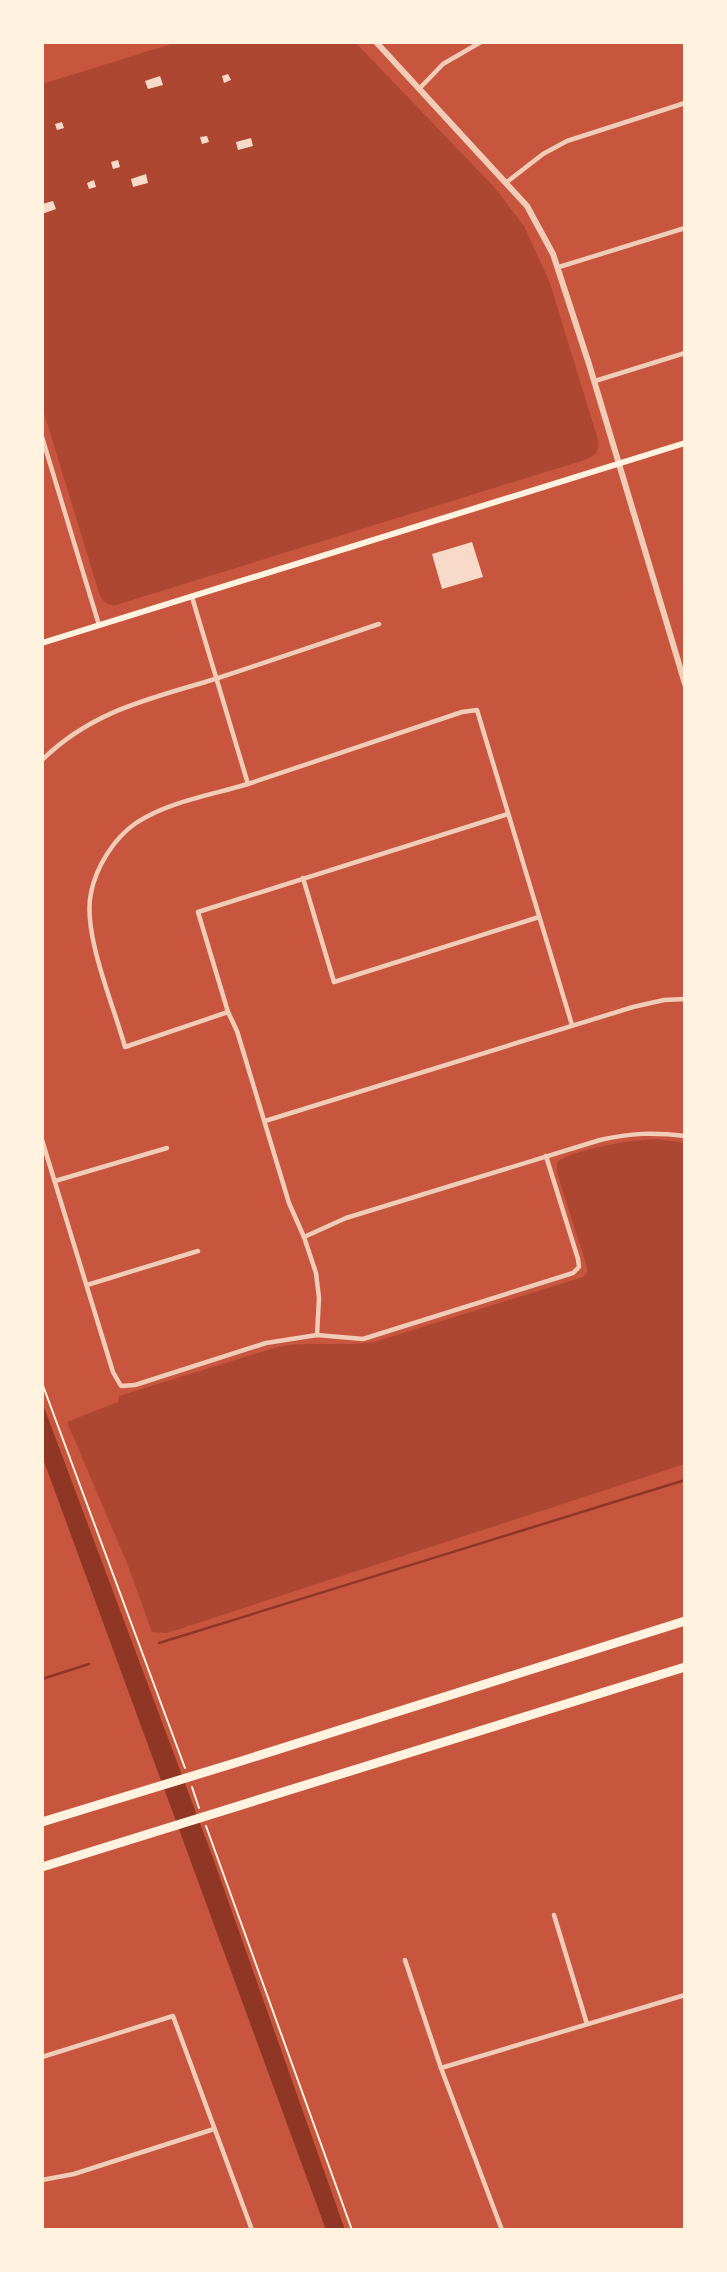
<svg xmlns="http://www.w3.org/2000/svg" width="727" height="2272" font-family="Commissioner,sans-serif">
  <rect width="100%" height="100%" fill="#c8553d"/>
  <g fill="#ae4732">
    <path d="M178,42H355L495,188L524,226L550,283L598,440C600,455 591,458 578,462L116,605C107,606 102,601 99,593L42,406V84Z"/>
    <path d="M656,1139L685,1143V1464L167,1633L152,1632L127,1563L67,1422L118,1402L119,1396L277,1347C309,1340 342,1347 374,1342L583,1277L587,1273V1267L557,1173V1162C577,1148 631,1140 656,1139Z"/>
  </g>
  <polygon fill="#8f3625" points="42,1402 213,1858 345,2230 326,2230 42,1456"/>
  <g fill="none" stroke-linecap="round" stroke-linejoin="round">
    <g stroke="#8f3625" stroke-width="2.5">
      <polyline points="159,1643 685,1480"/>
      <polyline points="42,1679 89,1664"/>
    </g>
  </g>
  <g fill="#f7dbc8">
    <polygon points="228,74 231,80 224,83 222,76"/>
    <polygon points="160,76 163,85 148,89 145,81"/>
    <polygon points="62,122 64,128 57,130 55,124"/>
    <polygon points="207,136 209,142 202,144 200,137"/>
    <polygon points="251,138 253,146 238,150 236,142"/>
    <polygon points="118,160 120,167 113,169 111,162"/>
    <polygon points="146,174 148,183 133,187 131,179"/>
    <polygon points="94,180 96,187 89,189 87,183"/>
    <polygon points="53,201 56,209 42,214 42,204"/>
    <polygon points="472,542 483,577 442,589 432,554"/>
  </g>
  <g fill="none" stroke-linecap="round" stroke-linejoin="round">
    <g stroke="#fff3e0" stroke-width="2">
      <polyline points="42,1383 185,1768"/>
      <polyline points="192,1787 199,1808"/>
      <polyline points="206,1826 352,2230"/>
    </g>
    <g stroke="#f1ccb7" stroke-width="4.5">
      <polyline points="419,89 443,64 481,42"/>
      <polyline points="507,182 543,154 567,141 685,103"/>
      <polyline points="559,267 685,228"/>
      <polyline points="595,381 685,353"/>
      <polyline points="42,437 99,625"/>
      <polyline points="192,597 248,784"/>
      <path d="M42,760C93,710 150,699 215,679C270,661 325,642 379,624"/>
      <polyline points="303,878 334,982 539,917"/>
      <path d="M228,1012L125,1047C114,1006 82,933 91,893C96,867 114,838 136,823C169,801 213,795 251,783C321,760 391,736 462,712L477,710L572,1025"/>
      <polyline points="265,1121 633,1007 664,1000 685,999"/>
      <polyline points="42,1140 113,1372 121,1386 135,1385 266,1343 317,1335 363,1339 573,1273 579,1267 578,1259 546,1156"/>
      <polyline points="55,1181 167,1148"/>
      <path d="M304,1237L346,1218L600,1140C631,1133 653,1132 685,1136"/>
      <polyline points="87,1285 198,1251"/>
      <polyline points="317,1335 319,1298 316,1273 304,1237 289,1203 237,1031 228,1012 198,912 508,814"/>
      <polyline points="554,1915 587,2024"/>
      <polyline points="405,1960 441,2068 502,2230"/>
      <polyline points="42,2057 173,2016 252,2230"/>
      <polyline points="441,2068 685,1995"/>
      <polyline points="42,2180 74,2174 214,2129"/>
    </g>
    <polyline stroke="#f1ccb7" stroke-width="6" points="376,42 527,206 553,254 589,364 685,684"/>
    <polyline stroke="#fff3e0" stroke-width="6" points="42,643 685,443"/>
    <g stroke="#fff3e0" stroke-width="9">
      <polyline points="42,1822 235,1763 685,1621"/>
      <polyline points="42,1867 685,1667"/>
    </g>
  </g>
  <rect width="727" height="2272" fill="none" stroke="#fff3e0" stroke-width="88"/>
</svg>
